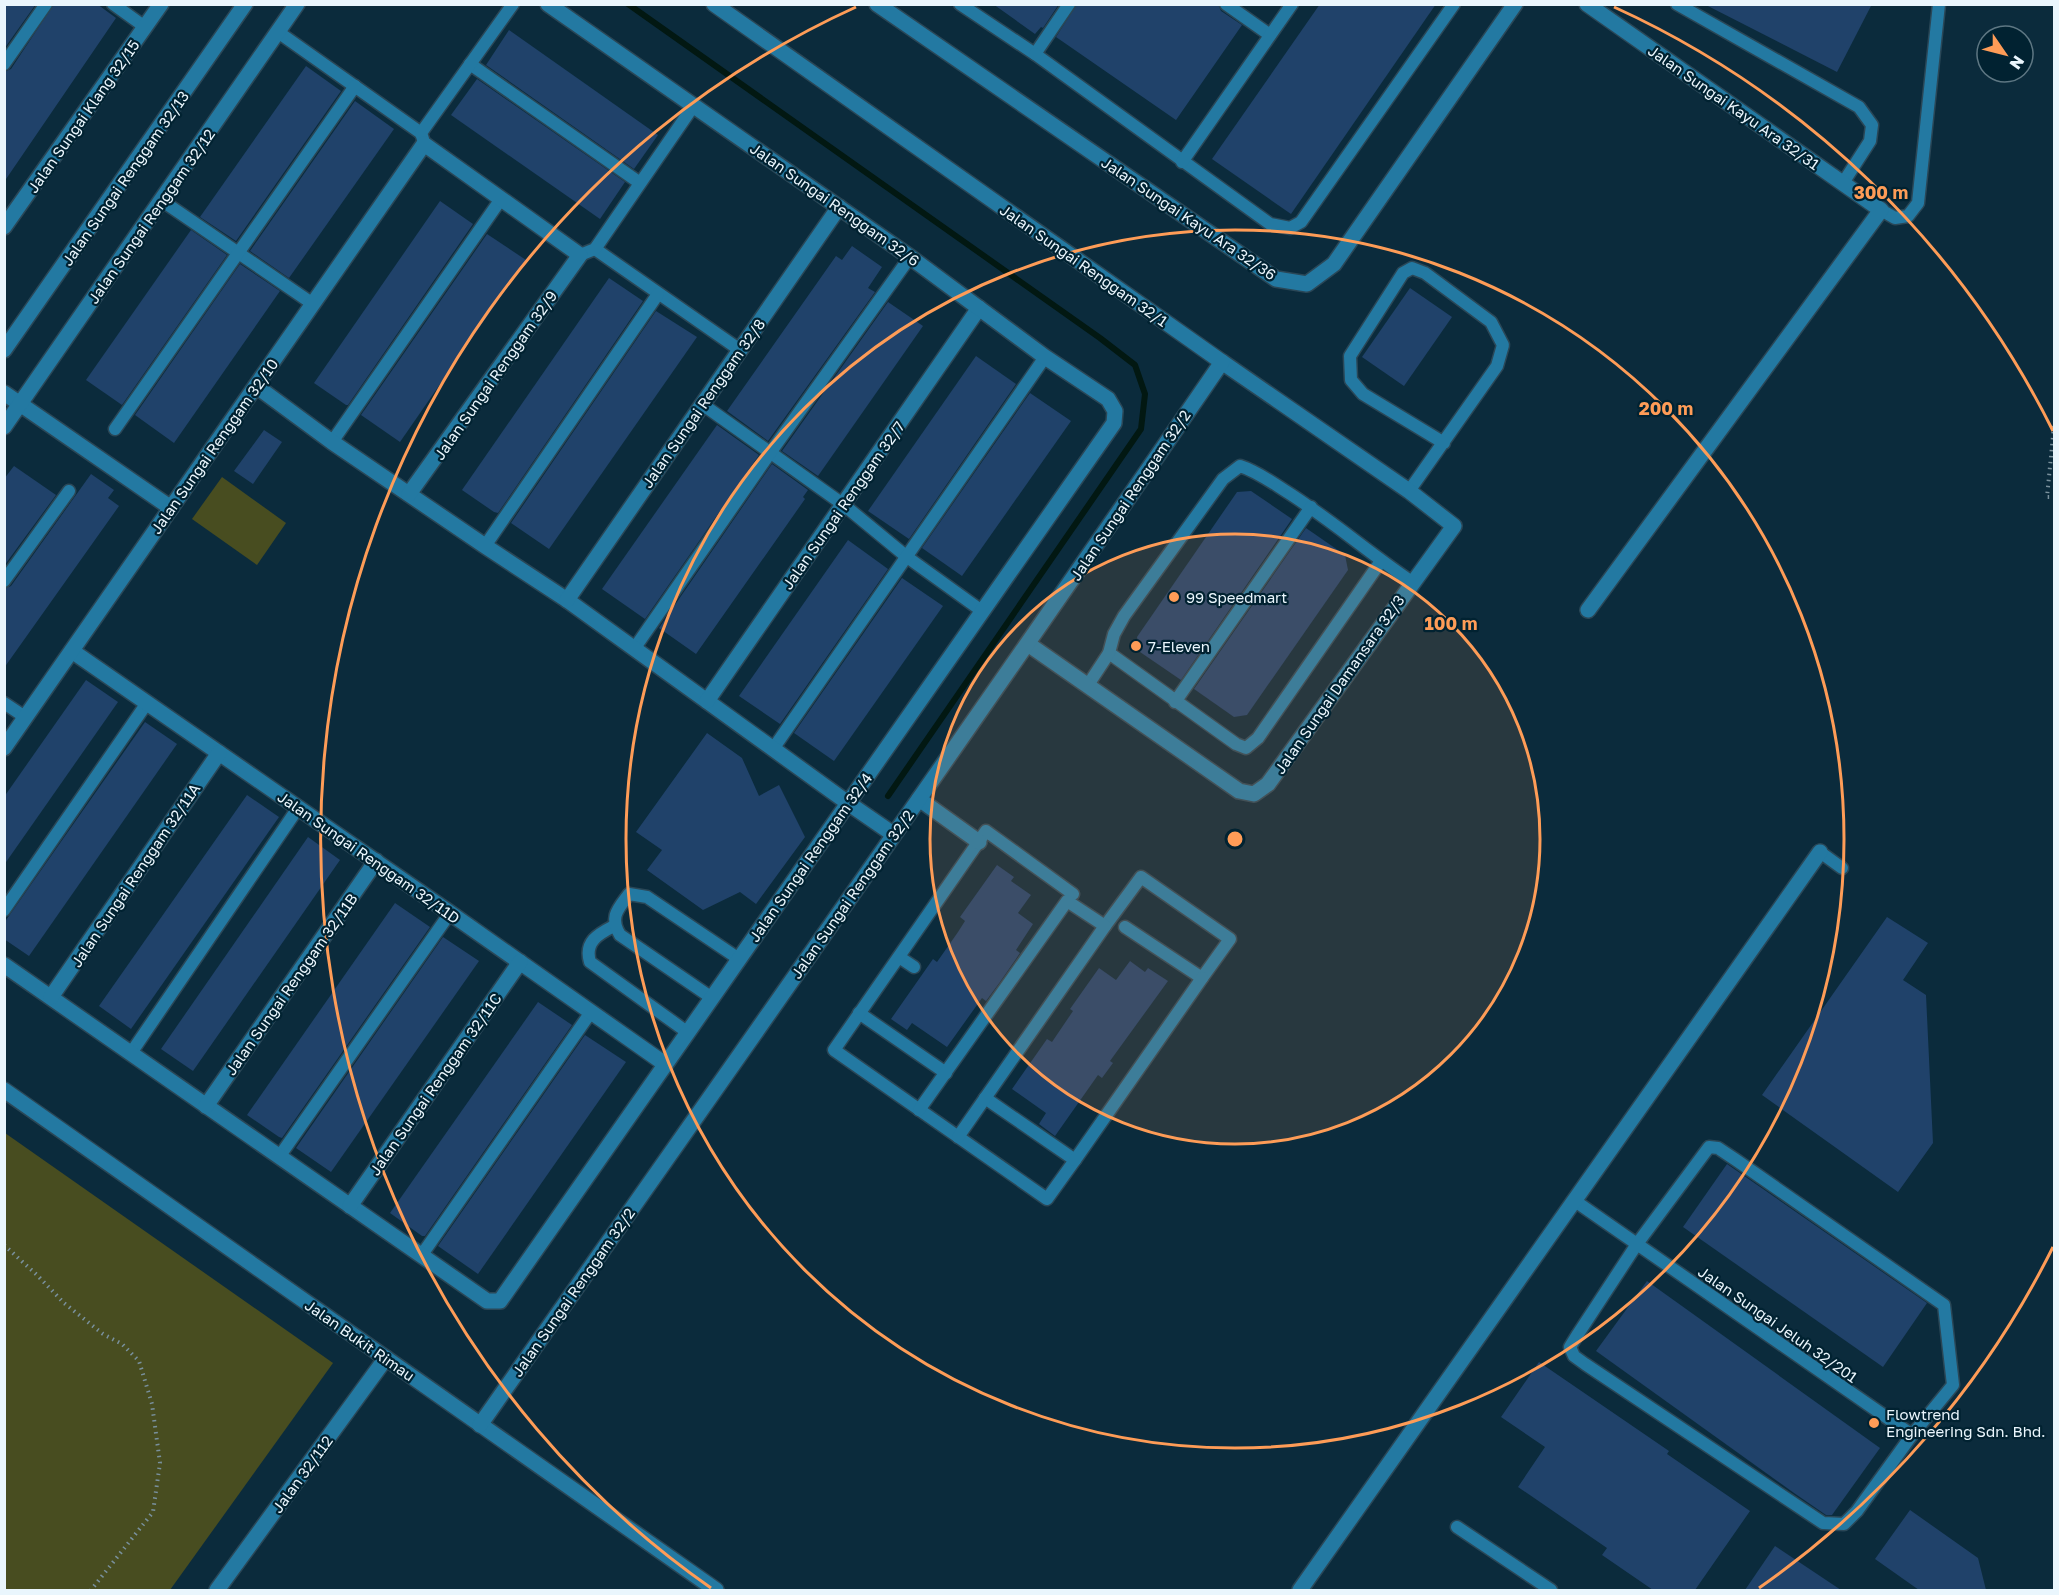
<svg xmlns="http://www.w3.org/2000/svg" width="2059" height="1595" font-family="'Golos Text',sans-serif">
  <rect width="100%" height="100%" fill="#0b2b3c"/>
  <g fill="#484d20">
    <polygon points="222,477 286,523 257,565 192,519"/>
    <polygon points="5,1133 333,1363 170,1590 5,1590"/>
  </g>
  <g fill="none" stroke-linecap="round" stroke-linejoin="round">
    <polyline stroke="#021812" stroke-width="6" points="628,4 1100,338 1135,365 1145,394 1141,429 888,796"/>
  </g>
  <g fill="#20426a">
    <polygon points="4,4 36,4 4,49"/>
    <polygon points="54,4 97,4 116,18 4,182 4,72 11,69"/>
    <polygon points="993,4 1059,4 1043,28 1041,27 1035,34"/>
    <polygon points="1077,4 1218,4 1221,11 1242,25 1176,120 1056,37"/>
    <polygon points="1320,4 1436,4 1291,214 1212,159"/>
    <polygon points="1704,4 1872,4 1837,72"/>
    <polygon points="509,30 658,135 634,169 486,65"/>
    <polygon points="306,66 341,91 236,241 200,217"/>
    <polygon points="477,79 625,182 600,219 451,115"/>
    <polygon points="355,101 394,129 289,278 250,251"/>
    <polygon points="440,201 473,224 348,405 346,405 314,383"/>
    <polygon points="191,230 227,255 122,405 86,380"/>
    <polygon points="487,234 526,260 400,442 361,415"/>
    <polygon points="852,246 882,267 868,288 875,292 768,441 727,411 836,256 842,260"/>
    <polygon points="240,264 280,291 174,443 135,415"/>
    <polygon points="609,278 643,301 498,513 494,512 462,490"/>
    <polygon points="1410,288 1452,317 1404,386 1362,357"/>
    <polygon points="888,302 923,326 818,476 782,451"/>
    <polygon points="656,311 697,337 549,549 511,523"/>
    <polygon points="976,356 1016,384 909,539 868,511"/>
    <polygon points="1030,393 1071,421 962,576 922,548"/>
    <polygon points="717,425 759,455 645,619 602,589"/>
    <polygon points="264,430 282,442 253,484 234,471"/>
    <polygon points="772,464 808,490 803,497 805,499 696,654 659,628"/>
    <polygon points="14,466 56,495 4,566 4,479"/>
    <polygon points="91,474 114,490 108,498 119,506 4,668 4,589 11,586"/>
    <polygon points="1251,491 1292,519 1181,680 1140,652 1137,637 1237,492"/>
    <polygon points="1306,528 1345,555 1348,570 1247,715 1234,717 1194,689"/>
    <polygon points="848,540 888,569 780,724 739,696"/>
    <polygon points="902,578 943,606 834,761 794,733"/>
    <polygon points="86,680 118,702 4,865 4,797"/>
    <polygon points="145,722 177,744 29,956 4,939 4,923"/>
    <polygon points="707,733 742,758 759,796 779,785 805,837 756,904 740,892 703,910 647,870 662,850 636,832"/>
    <polygon points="247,795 279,817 131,1029 99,1006"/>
    <polygon points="308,837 340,860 193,1071 161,1049"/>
    <polygon points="997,865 1014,877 1011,881 1031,895 1018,913 1033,924 1016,950 1020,953 1000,982 986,1001 982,998 947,1047 912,1023 907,1030 891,1019 933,959 937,962 958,932 965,921 960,917"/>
    <polygon points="395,903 430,927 282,1138 279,1137 247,1115"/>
    <polygon points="1887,917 1928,943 1903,980 1926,995 1933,1143 1898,1192 1762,1095"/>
    <polygon points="443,937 479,961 331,1172 296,1148"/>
    <polygon points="1130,961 1145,972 1148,968 1168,981 1110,1061 1113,1063 1102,1078 1098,1075 1055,1136 1039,1124 1046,1113 1012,1089 1047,1039 1052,1042 1073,1011 1070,1009 1099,968 1116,980"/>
    <polygon points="538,1002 572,1025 425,1236 422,1236 390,1213"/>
    <polygon points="585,1035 626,1062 478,1274 438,1246"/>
    <polygon points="1727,1164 1927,1303 1883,1367 1683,1227"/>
    <polygon points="1647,1281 1880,1448 1832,1515 1826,1515 1794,1493 1596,1351"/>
    <polygon points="1539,1362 1669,1451 1667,1454 1750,1511 1695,1590 1653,1590 1602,1555 1607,1548 1518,1487 1545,1447 1501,1417"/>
    <polygon points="1910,1510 1978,1558 1986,1590 1919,1590 1875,1559"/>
    <polygon points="1775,1546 1841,1590 1745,1590"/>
  </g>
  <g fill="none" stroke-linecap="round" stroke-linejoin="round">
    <g stroke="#2a4757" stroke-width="15">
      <g id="service">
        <polyline points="113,4 145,27"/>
        <polyline points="960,4 1035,54 1069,4"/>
        <polyline points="1226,4 1270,35"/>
        <polyline points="1677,4 1859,107 1872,125 1870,141 1843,183"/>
        <polyline points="278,32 421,133"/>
        <polyline points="1035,54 1270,224 1290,228 1301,222 1454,4"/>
        <polyline points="4,64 46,4"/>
        <polyline points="470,64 640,183"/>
        <polyline points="423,139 421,133 513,4"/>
        <polyline points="1182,162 1292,4"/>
        <polyline points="161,200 313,304"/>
        <polyline points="1881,210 1895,218 1908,216 1918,203 1939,4"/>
        <polyline points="595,249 740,350"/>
        <polyline points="580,255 595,249 694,105"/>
        <polyline points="702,404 844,505 907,557 982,611"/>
        <polyline points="115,429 355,86"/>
        <polyline points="332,442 501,199"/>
        <polyline points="1409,491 1497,366 1503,345 1491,322 1425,273 1412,268 1403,273 1350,356 1351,380 1363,394 1444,443"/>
        <polyline points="485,546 658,294"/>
        <polyline points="4,581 69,491"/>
        <polyline points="634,649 770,453 910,257"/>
        <polyline points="1109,653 1236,744 1246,748 1258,738 1381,561"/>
        <path d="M1088,685L1109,653L1114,634L1124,616L1223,479L1240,466C1256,471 1270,481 1284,490C1329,518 1369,553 1412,582"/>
        <polyline points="1175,702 1311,507"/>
        <polyline points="4,703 25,717"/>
        <polyline points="773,749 1045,357"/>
        <polyline points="1820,852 1842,868"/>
        <polyline points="4,910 147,703"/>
        <path d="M614,926C598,934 584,942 590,962L687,1032"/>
        <polyline points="1105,926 1141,877 1230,939 1202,978 1125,927"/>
        <polyline points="899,957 914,967"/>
        <path d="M712,998L620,935C609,917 618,909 629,894L647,897L739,959"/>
        <polyline points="859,1013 946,1073"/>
        <polyline points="131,1053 298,808"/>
        <polyline points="985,1098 1075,1160 1047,1199 834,1050 986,831 1073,894"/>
        <polyline points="919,1110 1067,901 1105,926 958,1137"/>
        <polyline points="279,1157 450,913"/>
        <polyline points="1075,1160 1202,978"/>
        <polyline points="1575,1201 1889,1419 1912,1435 1953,1385 1944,1305 1736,1160 1718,1148 1709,1147 1637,1244 1578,1334 1570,1347 1574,1356 1585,1364 1823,1523 1844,1524 1857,1511 1912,1435"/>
        <polyline points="421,1256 591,1012"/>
        <polyline points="1457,1527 1551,1590"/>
      </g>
    </g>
    <g stroke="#2a4757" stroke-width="18">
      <g id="minor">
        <polyline points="877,4 1276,279 1307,284 1334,264 1515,4"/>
        <polyline points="1587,4 1881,210 1588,610"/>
        <polyline points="4,227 161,4"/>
        <polyline points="4,350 245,4"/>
        <polyline points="256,386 332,442 485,546 567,600 848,803 893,834"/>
        <polyline points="4,393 171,508"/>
        <polyline points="4,427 297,4"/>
        <polyline points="567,600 839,207"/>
        <polyline points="1028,644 1239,791 1254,794 1268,784 1454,526 1409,491 1222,362"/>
        <polyline points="72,651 450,913 665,1064"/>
        <polyline points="707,701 979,308"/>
        <polyline points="4,748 424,144 580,255 409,494"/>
        <polyline points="919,799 979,842"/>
        <polyline points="4,965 487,1301 500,1301 1114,423 1115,411 1108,399 1045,357 910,257 548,4"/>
        <polyline points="51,997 219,753"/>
        <polyline points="206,1106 376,861"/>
        <polyline points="350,1206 520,962"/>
        <polyline points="1300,1590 1820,852"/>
      </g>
    </g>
    <g stroke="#2a4757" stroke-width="18">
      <g id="tertiary">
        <polyline points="4,1090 716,1590"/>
        <path d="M480,1425C728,1071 978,718 1222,362L714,4"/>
        <polyline points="217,1590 386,1358"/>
      </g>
    </g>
    <g stroke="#79909c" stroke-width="4" stroke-dasharray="1.5 4.5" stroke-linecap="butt">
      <polyline points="2054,426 2047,497 2054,497"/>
      <polyline points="4,1245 37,1275 64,1303 103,1334 122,1344 139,1361 152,1404 160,1463 153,1512 91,1590"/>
    </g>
    <use href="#service" stroke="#2379a2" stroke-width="12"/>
    <use href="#minor" stroke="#2379a2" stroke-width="15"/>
    <use href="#tertiary" stroke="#2379a2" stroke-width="15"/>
  </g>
  <circle cx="1235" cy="839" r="305" fill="#fe9c57" fill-opacity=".12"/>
  <g fill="none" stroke="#fe9c57" stroke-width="3">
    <circle cx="1235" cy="839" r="305"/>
    <circle cx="1235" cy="839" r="609"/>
    <path d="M2053 1247A914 914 0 0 1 1759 1588M711 1588A914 914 0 0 1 856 7M1614 7A914 914 0 0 1 2053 431"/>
  </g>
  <g fill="#fe9c57" stroke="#012231" stroke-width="2">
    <circle cx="1174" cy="597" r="6"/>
    <circle cx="1136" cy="646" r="6"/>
    <circle cx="1874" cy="1423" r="6"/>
  </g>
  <g text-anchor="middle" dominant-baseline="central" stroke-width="4.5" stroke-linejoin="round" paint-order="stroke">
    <g font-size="15" fill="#eaf6fd" stroke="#012231">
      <text transform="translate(1734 107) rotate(35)">Jalan Sungai Kayu Ara 32/31</text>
      <text transform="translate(83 116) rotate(-55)">Jalan Sungai Klang 32/15</text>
      <text transform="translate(125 178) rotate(-55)">Jalan Sungai Renggam 32/13</text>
      <text transform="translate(835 204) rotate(35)">Jalan Sungai Renggam 32/6</text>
      <text transform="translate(151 216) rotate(-55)">Jalan Sungai Renggam 32/12</text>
      <text transform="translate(1189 218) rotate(34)">Jalan Sungai Kayu Ara 32/36</text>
      <text transform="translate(1084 265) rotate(35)">Jalan Sungai Renggam 32/1</text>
      <text transform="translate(495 375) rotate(-55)">Jalan Sungai Renggam 32/9</text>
      <text transform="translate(703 403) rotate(-55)">Jalan Sungai Renggam 32/8</text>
      <text transform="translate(214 446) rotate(-55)">Jalan Sungai Renggam 32/10</text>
      <text transform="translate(1130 495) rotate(-56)">Jalan Sungai Renggam 32/2</text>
      <text transform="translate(843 505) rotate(-55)">Jalan Sungai Renggam 32/7</text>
      <text transform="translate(1339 684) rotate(-55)">Jalan Sungai Damansara 32/3</text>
      <text transform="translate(369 857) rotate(35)">Jalan Sungai Renggam 32/11D</text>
      <text transform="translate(810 857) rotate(-55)">Jalan Sungai Renggam 32/4</text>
      <text transform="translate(135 875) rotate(-56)">Jalan Sungai Renggam 32/11A</text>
      <text transform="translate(852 894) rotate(-55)">Jalan Sungai Renggam 32/2</text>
      <text transform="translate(291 984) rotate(-55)">Jalan Sungai Renggam 32/11B</text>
      <text transform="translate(435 1084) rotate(-55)">Jalan Sungai Renggam 32/11C</text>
      <text transform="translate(573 1292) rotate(-55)">Jalan Sungai Renggam 32/2</text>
      <text transform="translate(1778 1324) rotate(35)">Jalan Sungai Jeluh 32/201</text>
      <text transform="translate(360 1340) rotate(35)">Jalan Bukit Rimau</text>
      <text transform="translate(302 1474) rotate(-54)">Jalan 32/112</text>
    </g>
    <g font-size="15" fill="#eaf6fd" stroke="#012231" text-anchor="start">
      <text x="1186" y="597">99 Speedmart</text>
      <text x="1148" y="646">7-Eleven</text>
      <text x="1886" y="1414">Flowtrend<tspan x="1886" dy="17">Engineering Sdn. Bhd.</tspan></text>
    </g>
  </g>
  <circle cx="1235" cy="839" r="9" fill="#fe9c57" stroke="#012231" stroke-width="3"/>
  <g font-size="18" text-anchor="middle" font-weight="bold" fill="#fe9c57" stroke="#012231" stroke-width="4.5" stroke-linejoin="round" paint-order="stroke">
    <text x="1881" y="199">300 m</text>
    <text x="1666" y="415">200 m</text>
    <text x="1451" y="630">100 m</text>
  </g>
  <rect width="2059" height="1595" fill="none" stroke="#eaf6fd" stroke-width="12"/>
  <g transform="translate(2005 54) rotate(125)"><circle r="28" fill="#012231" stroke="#5e7783" stroke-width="1.5"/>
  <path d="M0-4.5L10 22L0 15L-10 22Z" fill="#fe9c57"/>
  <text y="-9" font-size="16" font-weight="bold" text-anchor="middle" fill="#eaf6fd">N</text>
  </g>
</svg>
